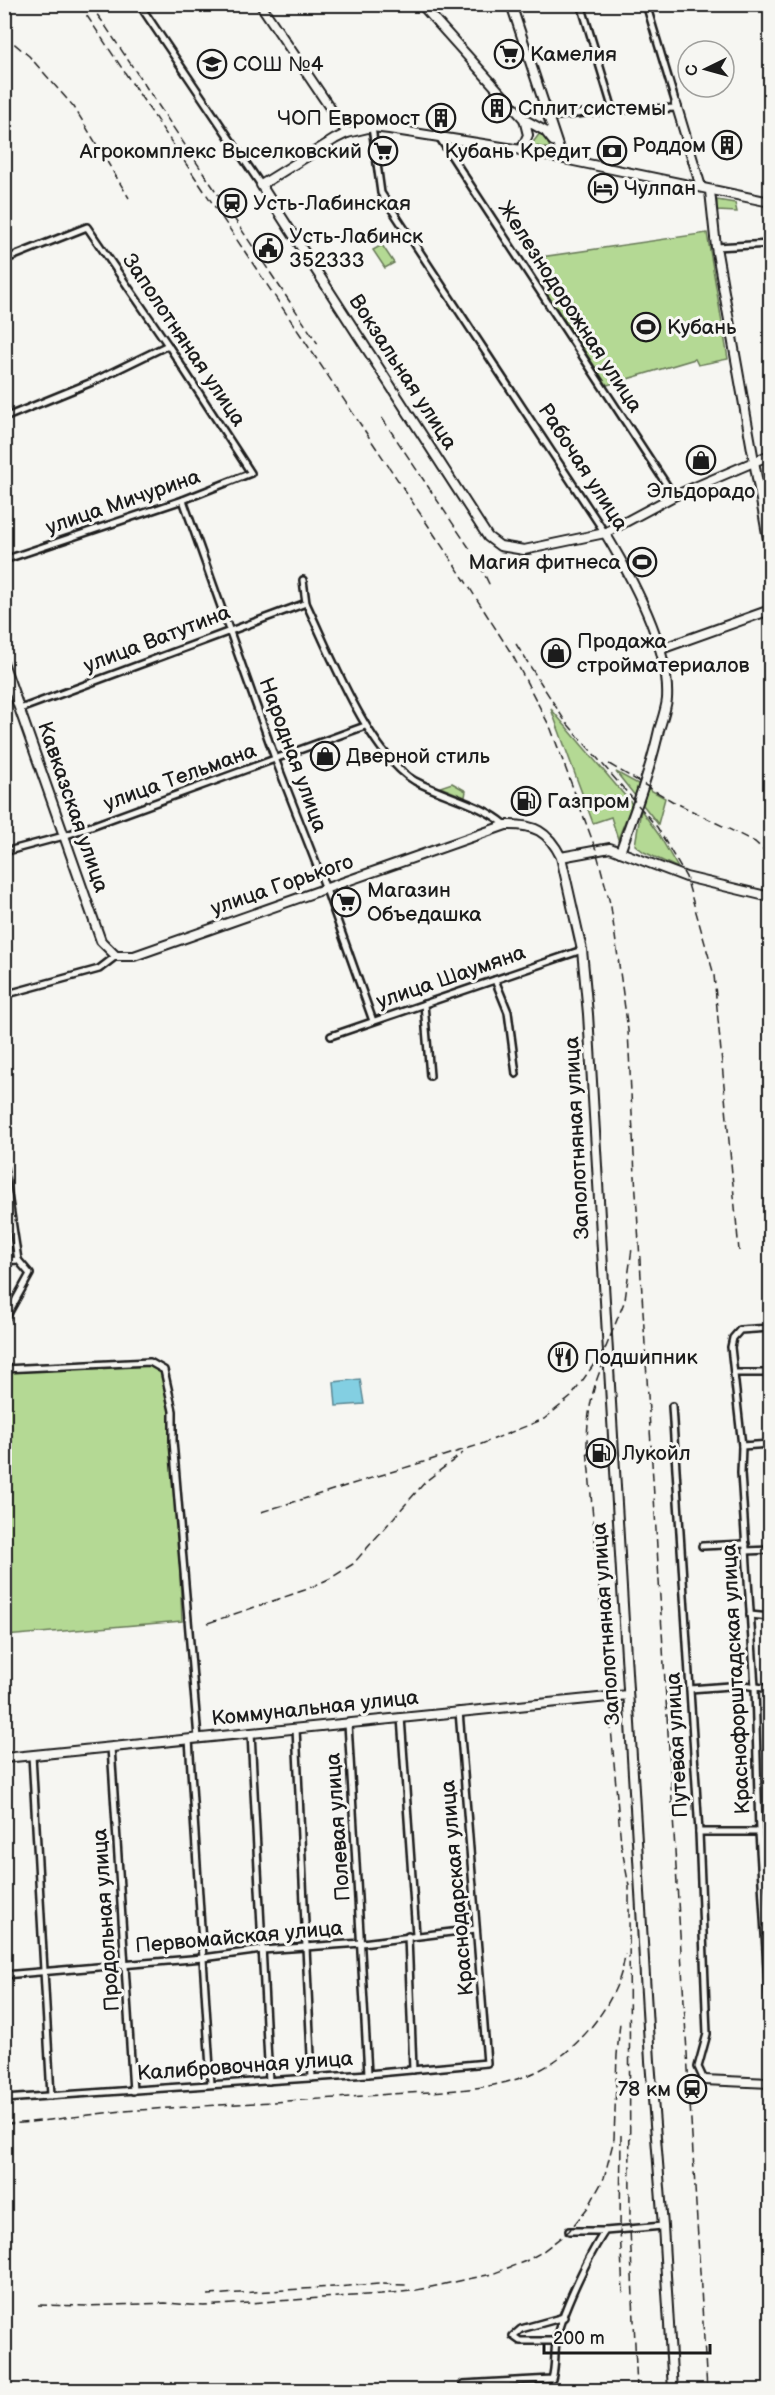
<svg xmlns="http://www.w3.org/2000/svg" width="775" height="2395" font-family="'Balsamiq Sans',sans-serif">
  <rect width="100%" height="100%" fill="#f6f6f2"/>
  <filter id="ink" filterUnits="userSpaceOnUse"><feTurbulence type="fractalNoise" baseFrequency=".0167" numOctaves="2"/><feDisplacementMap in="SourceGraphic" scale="12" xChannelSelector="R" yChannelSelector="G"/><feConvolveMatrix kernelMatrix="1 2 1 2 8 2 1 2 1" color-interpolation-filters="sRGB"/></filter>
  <g filter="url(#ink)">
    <g fill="#b4d994" stroke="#687a58" stroke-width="1.5">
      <polygon points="540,133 545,134 550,149 531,145"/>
      <polygon points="717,200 735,203 737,212 717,211"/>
      <polygon points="707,233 728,359 698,365 695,359 607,385 548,295 541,257"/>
      <polygon points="382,245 394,263 385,268 373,250"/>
      <polygon points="551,709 632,804 618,839 611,817 593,823"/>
      <polygon points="616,772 640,785 636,797"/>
      <polygon points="452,783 466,791 465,797 440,787"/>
      <polygon points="647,788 665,798 658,824 643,805"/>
      <polygon points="641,810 659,835 678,868 644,852 635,845"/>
      <polygon points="150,1362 164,1370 173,1411 182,1621 5,1636 5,1372"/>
    </g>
    <polygon fill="#83cfe2" stroke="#5a8793" stroke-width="1.5" points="360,1379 364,1404 336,1406 334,1382"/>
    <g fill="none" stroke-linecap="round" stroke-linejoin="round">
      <g stroke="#1c1c1c" stroke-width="10">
        <g id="street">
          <polyline points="139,4 261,185"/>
          <polyline points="581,4 613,110"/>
          <polyline points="646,4 676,104"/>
          <polyline points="548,117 613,110 678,108"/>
          <polyline points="372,127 381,193 605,533"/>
          <polyline points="439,137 674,496"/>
          <polyline points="716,247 770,244"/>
          <polyline points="4,260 87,227 168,345 251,473 183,500 4,560"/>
          <polyline points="4,418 92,382 168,345"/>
          <polyline points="183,500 276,761 326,889 373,1021"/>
          <path d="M303,580L306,603C329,651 369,755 415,781C445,797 480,803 506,825"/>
          <polyline points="20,709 306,603"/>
          <polyline points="4,852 64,836 365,726"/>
          <polyline points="495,980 508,1012 516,1074"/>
          <polyline points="4,995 99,969 116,956"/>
          <polyline points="424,1004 430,1076"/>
          <polyline points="331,1036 582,950"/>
          <polyline points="4,1168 18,1260"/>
          <polyline points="4,1261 18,1260"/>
          <polyline points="4,1321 30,1274 18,1260"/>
          <polyline points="770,1328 740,1330 733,1338 731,1347 742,1446 741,1473 755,1687 759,1832 770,2019"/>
          <polyline points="4,1369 150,1362 164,1370 173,1411 173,1441 198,1738"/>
          <polyline points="734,1373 770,1373"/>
          <polyline points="672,1406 699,1832 707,2034 698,2067 704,2080"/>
          <polyline points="742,1446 770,1444"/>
          <polyline points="702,1546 746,1544"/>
          <polyline points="746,1551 770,1550"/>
          <polyline points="750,1615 770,1617"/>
          <polyline points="690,1689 743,1685 770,1689"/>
          <polyline points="401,1717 416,1935"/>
          <polyline points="348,1723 368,2074"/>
          <polyline points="296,1728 312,2078"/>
          <polyline points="251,1733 269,2081"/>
          <polyline points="189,1739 211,2084"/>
          <polyline points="111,1747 133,2091"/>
          <polyline points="32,1755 51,2096"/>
          <polyline points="699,1832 759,1832"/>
          <polyline points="408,1936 413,2070"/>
          <polyline points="4,1975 203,1958 262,1950 362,1943 476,1929"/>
          <polyline points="4,2099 368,2074 487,2063 459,1711"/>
          <polyline points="569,2231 605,2231"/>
          <polyline points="556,2341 520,2341 513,2336 521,2329 564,2317"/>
          <polyline points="383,2389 383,2390"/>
          <path d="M463,2390V2384L552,2379C556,2366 554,2355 556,2342C559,2316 590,2253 605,2231L663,2226"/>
        </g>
      </g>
      <g stroke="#1c1c1c" stroke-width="12">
        <g id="secondary">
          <polyline points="260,4 347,133"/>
          <polyline points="421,4 524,119 528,135 521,150"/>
          <polyline points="511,4 562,158"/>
          <polyline points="676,104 701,187"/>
          <polyline points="525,120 545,131 553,141"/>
          <polyline points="710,191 716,247 770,551"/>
          <polyline points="770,202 521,150 389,129 372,127 347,133 335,139 261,185 488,537 500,546 524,550 605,533 674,496 770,455"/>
          <path d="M605,533C631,576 670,648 667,699C666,709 662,720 659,730C650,771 635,811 620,852"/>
          <polyline points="661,649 770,610"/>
          <path d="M4,665L101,941L116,956H134L506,825C534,824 548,831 561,857L582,950L588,1014L650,2061L663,2226L673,2390"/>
          <polyline points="561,857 610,848 686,877 770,897"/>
          <polyline points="4,1758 628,1695"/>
          <polyline points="704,2080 770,2083"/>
        </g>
      </g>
      <use href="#street" stroke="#f6f6f2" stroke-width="5"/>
      <use href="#secondary" stroke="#f6f6f2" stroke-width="8"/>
      <g stroke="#1c1c1c" stroke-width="1.5" stroke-dasharray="9 4.5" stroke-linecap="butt">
        <polyline points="79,4 464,579 513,656 551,729 596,850 611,907 628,1030 635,1176 707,2390"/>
        <polyline points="89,4 102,21 318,344"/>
        <polyline points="4,35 29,56 74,107 129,198"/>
        <polyline points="382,418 478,561 491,588"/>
        <polyline points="516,644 565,721 657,827 686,877 714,975 739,1251"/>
        <polyline points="609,764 672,801 755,842 770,856"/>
        <path d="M605,1360C591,1388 587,1417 587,1448L621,1844L629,1886L630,2228L637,2390"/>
        <polyline points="261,1512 479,1445 544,1419 571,1397 606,1347 625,1300 632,1248"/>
        <polyline points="208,1623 305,1590 331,1578 353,1564 426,1481 463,1453"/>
        <path d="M4,2124C44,2122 83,2115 123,2111C212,2105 302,2101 391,2094C437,2091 482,2092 526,2076C571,2060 620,2004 625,1954"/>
        <polyline points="621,2135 620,2229 623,2293"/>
        <polyline points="208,2295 380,2284 406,2285"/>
        <polyline points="38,2305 86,2306 165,2303 204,2306 381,2294 412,2291 492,2274 526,2261 542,2252 569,2231 589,2206 604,2178 614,2139 617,2055 620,2022"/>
      </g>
    </g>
  </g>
  <defs>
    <g id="supermarket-ring" transform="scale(1.5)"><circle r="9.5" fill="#f6f6f2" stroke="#1c1c1c" stroke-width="1.5"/><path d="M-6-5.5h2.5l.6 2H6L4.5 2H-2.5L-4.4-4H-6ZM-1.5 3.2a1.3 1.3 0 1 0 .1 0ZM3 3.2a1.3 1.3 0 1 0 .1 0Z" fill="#1c1c1c"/></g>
    <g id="school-ring" transform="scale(1.5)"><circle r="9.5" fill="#f6f6f2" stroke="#1c1c1c" stroke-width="1.5"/><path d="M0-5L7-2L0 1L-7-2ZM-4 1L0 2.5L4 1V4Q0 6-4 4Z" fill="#1c1c1c"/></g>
    <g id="building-ring" transform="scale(1.5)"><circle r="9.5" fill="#f6f6f2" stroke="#1c1c1c" stroke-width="1.5"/><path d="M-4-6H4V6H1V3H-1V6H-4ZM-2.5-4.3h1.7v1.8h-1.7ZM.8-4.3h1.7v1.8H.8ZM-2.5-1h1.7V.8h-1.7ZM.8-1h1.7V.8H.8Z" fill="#1c1c1c"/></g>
    <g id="bank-ring" transform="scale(1.5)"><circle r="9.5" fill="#f6f6f2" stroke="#1c1c1c" stroke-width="1.5"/><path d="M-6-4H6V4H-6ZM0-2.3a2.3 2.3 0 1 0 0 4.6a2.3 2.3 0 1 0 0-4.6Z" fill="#1c1c1c"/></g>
    <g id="hotel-ring" transform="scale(1.5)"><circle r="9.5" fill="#f6f6f2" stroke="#1c1c1c" stroke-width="1.5"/><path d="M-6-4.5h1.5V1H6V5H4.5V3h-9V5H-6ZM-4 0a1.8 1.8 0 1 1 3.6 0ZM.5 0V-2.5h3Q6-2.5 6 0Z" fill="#1c1c1c"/></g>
    <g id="station-ring" transform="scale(1.5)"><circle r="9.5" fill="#f6f6f2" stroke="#1c1c1c" stroke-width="1.5"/><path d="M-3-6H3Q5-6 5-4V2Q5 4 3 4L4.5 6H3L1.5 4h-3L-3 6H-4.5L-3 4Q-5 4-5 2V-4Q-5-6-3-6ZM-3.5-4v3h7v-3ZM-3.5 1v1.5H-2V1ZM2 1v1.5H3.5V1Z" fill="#1c1c1c"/></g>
    <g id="civic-ring" transform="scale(1.5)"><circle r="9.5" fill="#f6f6f2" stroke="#1c1c1c" stroke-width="1.5"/><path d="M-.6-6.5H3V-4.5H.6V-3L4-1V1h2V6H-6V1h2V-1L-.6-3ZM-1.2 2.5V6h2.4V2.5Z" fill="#1c1c1c"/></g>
    <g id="stadium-ring" transform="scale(1.5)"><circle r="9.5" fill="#f6f6f2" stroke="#1c1c1c" stroke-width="1.5"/><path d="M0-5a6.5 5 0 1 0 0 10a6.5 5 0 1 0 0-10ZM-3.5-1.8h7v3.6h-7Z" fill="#1c1c1c"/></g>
    <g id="shop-ring" transform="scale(1.5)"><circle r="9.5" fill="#f6f6f2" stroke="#1c1c1c" stroke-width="1.5"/><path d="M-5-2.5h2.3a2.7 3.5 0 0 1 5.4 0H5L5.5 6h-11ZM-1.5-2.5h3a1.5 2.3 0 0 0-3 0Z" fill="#1c1c1c"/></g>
    <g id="fuel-ring" transform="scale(1.5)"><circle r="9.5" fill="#f6f6f2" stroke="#1c1c1c" stroke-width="1.5"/><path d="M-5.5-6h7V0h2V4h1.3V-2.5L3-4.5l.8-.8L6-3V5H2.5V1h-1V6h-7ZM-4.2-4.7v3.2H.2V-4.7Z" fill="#1c1c1c"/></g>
    <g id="restaurant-ring" transform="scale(1.5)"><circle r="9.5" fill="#f6f6f2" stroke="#1c1c1c" stroke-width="1.5"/><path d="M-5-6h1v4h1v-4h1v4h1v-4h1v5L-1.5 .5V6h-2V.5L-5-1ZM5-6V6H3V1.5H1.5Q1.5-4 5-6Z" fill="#1c1c1c"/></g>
  </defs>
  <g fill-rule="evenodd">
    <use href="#supermarket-ring" x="509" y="54"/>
    <use href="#school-ring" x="212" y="64"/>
    <use href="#building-ring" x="497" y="108"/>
    <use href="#building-ring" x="441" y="118"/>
    <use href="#building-ring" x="727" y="145"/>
    <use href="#supermarket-ring" x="383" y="151"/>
    <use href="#bank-ring" x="612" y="151"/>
    <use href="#hotel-ring" x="603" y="188"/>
    <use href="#station-ring" x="232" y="203"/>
    <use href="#civic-ring" x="268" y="248"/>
    <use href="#stadium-ring" x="646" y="327"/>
    <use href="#shop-ring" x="701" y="460"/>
    <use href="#stadium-ring" x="642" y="562"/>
    <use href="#shop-ring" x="556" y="653"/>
    <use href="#shop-ring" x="325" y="756"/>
    <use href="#fuel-ring" x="526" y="801"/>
    <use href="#supermarket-ring" x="346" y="902"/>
    <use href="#restaurant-ring" x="563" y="1357"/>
    <use href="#fuel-ring" x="601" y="1453"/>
    <use href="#station-ring" x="692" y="2089"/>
  </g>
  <g text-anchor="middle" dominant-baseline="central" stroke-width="6" stroke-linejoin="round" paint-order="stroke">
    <g font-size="21" fill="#1c1c1c" stroke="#f6f6f2" text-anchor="start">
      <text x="530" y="54">Камелия</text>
      <text x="233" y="64">СОШ №4</text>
      <text x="518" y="108">Сплит системы</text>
      <text x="420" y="118" text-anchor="end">ЧОП Евромост</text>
      <text x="706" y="145" text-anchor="end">Роддом</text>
      <text x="362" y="151" text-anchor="end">Агрокомплекс Выселковский</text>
      <text x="591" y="151" text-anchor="end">Кубань Кредит</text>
      <text x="624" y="188">Чулпан</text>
      <text x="253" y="203">Усть-Лабинская</text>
      <text x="289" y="236">Усть-Лабинск<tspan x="289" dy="24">352333</tspan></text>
      <text x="667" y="327">Кубань</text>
      <text x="701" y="491" text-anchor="middle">Эльдорадо</text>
      <text x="621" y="562" text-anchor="end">Магия фитнеса</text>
      <text x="577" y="641">Продажа<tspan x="577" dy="24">стройматериалов</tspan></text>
      <text x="346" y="756">Дверной стиль</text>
      <text x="547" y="801">Газпром</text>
      <text x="367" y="890">Магазин<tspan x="367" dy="24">Объедашка</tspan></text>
      <text x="584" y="1357">Подшипник</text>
      <text x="622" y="1453">Лукойл</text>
      <text x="671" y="2089" text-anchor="end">78 км</text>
    </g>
    <g font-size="21" fill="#1c1c1c" stroke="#f6f6f2">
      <text transform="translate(570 307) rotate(57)">Железнодорожная улица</text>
      <text transform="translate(184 340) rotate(56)">Заполотняная улица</text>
      <text transform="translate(403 372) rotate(57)">Вокзальная улица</text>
      <text transform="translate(583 467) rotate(57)">Рабочая улица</text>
      <text transform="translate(123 502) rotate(-19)">улица Мичурина</text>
      <text transform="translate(157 639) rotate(-21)">улица Ватутина</text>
      <text transform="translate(293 755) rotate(70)">Народная улица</text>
      <text transform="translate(180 777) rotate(-20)">улица Тельмана</text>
      <text transform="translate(73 807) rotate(71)">Кавказская улица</text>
      <text transform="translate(282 885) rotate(-19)">улица Горького</text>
      <text transform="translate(451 977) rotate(-19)">улица Шаумяна</text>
      <text transform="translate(577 1138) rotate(-93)">Заполотняная улица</text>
      <text transform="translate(606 1624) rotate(-94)">Заполотняная улица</text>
      <text transform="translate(736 1679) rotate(-93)">Краснофорштадская улица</text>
      <text transform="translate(315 1708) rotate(-6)">Коммунальная улица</text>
      <text transform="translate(677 1745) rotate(-93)">Путевая улица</text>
      <text transform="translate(338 1827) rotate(-94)">Полевая улица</text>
      <text transform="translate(457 1888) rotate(-95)">Краснодарская улица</text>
      <text transform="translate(106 1920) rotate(-94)">Продольная улица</text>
      <text transform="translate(239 1937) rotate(-5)">Первомайская улица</text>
      <text transform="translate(245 2066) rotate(-4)">Калибровочная улица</text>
    </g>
  </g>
  <rect width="775" height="2395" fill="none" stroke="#f6f6f2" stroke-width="24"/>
  <rect x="12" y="12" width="751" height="2371" fill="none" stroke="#1c1c1c" stroke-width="2" filter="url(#ink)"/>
  <g transform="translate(706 69) rotate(265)"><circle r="28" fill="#f6f6f2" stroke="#9f9f9c" stroke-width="1.5"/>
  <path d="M0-4.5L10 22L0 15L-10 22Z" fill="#1c1c1c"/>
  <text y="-9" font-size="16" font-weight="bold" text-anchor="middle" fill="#1c1c1c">С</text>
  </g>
  <path d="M544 2344v9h166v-9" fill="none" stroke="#1c1c1c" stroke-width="3"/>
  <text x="553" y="2344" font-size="18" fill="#1c1c1c" stroke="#f6f6f2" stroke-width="4.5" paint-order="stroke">200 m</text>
</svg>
